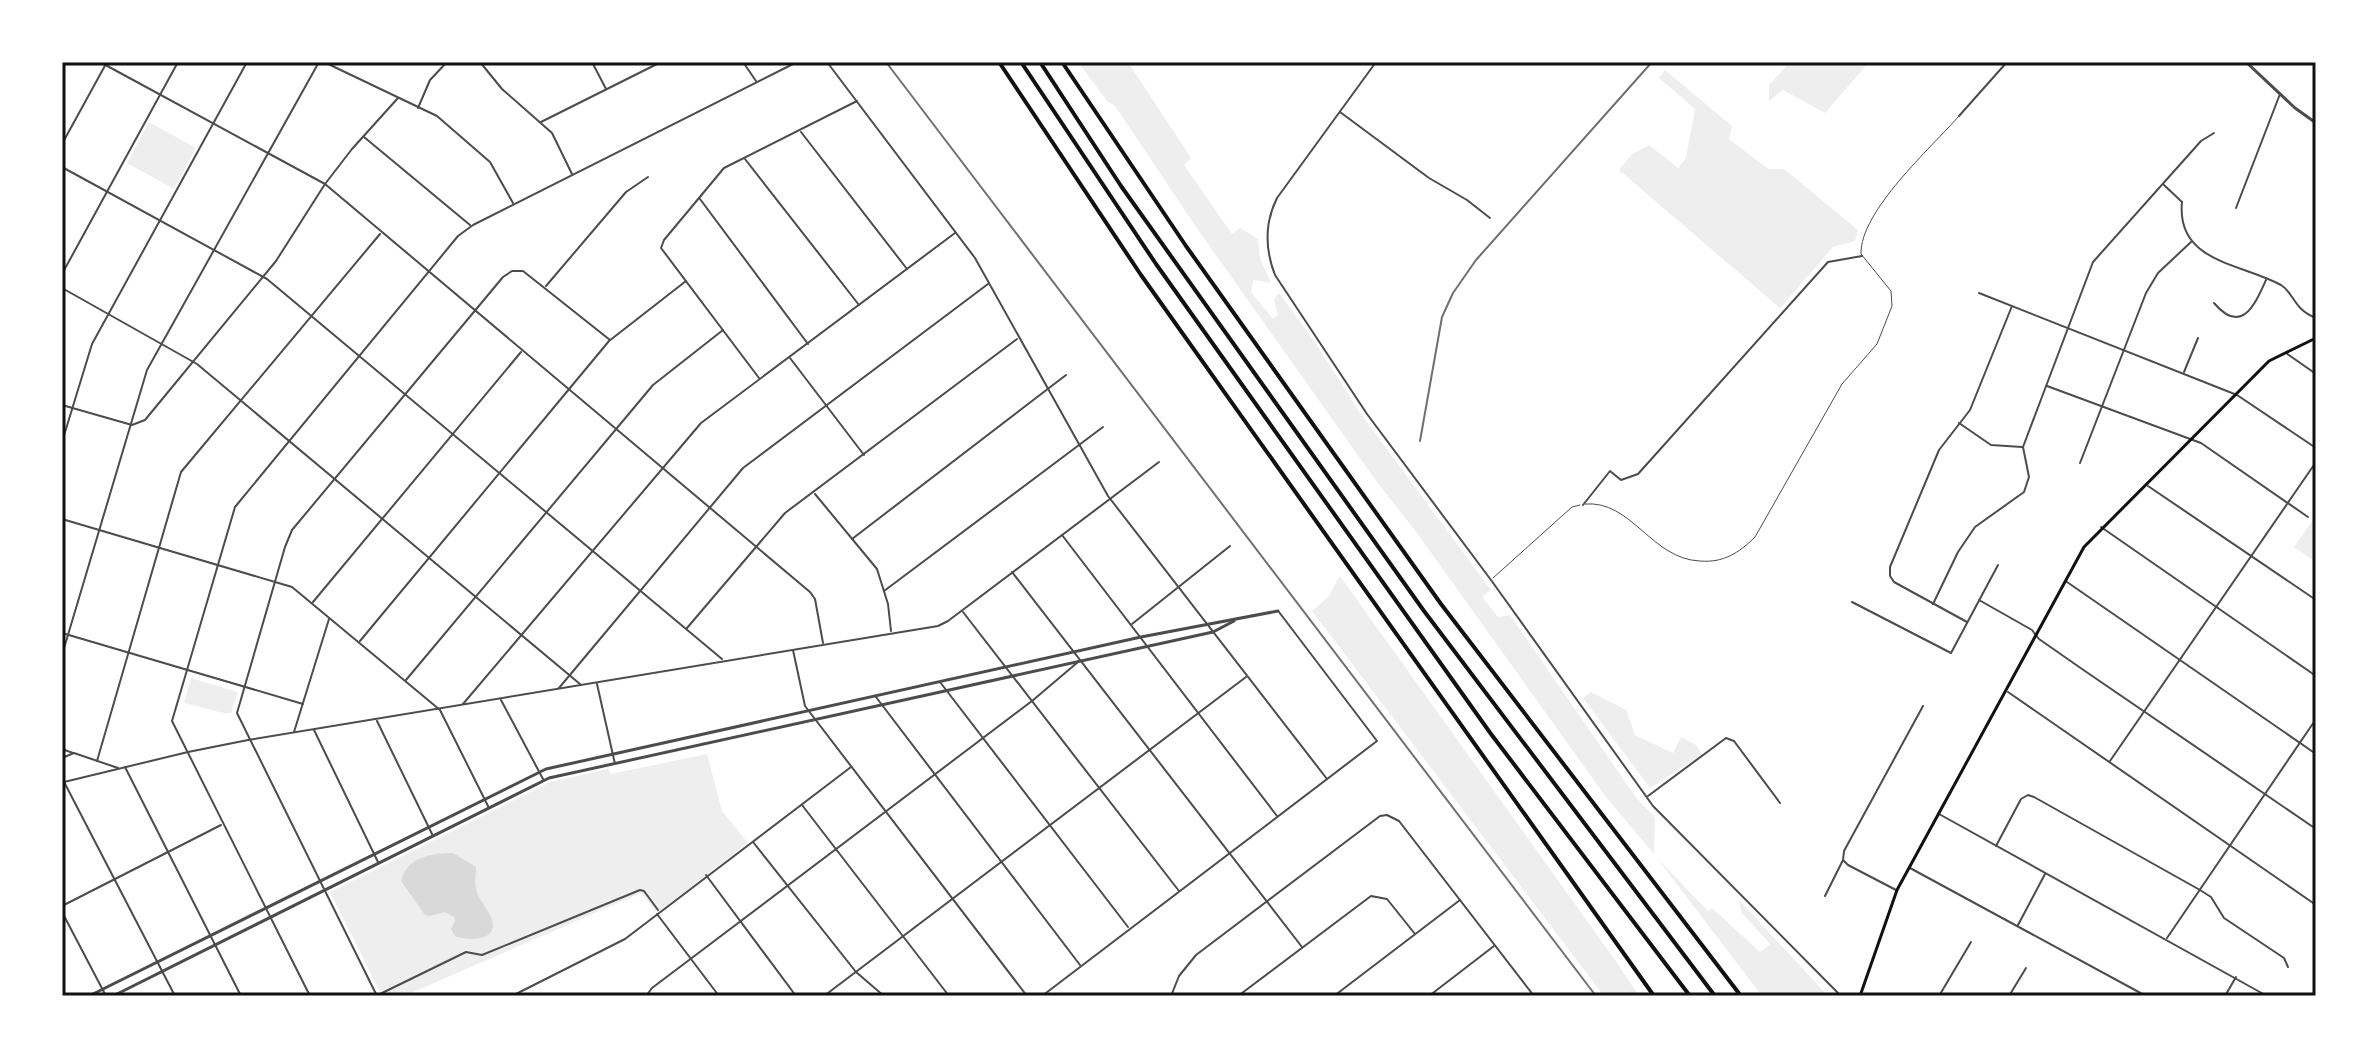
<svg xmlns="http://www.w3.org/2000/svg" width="2378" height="1058" font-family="Lora,serif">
  <rect width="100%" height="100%" fill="#fff"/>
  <g fill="#eee">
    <polygon points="1078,62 1128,62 1191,158 1184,165 1232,234 1240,228 1258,239 1260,258 1271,283 1253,280 1251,292 1273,319 1278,315 1274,299 1279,293 1314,341 1360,413 1491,590 1482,597 1498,617 1510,615 1635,796 1655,818 1654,854 1606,797 1417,533 1374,478 1196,227 1115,106 1107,101"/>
    <polygon points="1790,62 1869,62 1825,113 1783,90 1769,101 1769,85"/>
    <polygon points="1665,70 1732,126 1729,139 1768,169 1784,169 1858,230 1855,241 1833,247 1780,308 1619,170 1631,155 1649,145 1678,168 1686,158 1695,109 1659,78"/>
    <polygon points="149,122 196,148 174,189 127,163"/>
    <polygon points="2316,516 2316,562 2294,547"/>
    <polygon points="1340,576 1615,960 1639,996 1604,996 1312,611 1328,597"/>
    <polygon points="191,678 238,692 231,713 223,713 184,703"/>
    <polygon points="1591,692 1626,710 1635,735 1673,753 1681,737 1696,745 1702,755 1650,788 1583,698"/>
    <polygon points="707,754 722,811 748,843 657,913 641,893 404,996 382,996 330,892 550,782 608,769 611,774"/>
    <polygon points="1657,858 1708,911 1712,908 1760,952 1770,944 1741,912 1739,900 1828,996 1762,996"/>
  </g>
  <path fill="#d9d9d9" d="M453,853L476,867C476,875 474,884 477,892C480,902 489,910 492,920C498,942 467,941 455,936L451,929L455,921L454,917L445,912L430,916L425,915L401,881C407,857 431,853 453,853Z"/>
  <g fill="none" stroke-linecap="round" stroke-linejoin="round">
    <g stroke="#4c4c4c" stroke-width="1">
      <path d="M1585,504C1632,500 1651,559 1700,561C1723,563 1739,553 1755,537L1842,384L1877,344L1892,306L1891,291L1861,254C1860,211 1931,148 1959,116"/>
      <polyline points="1493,578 1572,507 1580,505"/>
    </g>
    <g stroke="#4c4c4c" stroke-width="2">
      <polyline points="100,62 325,184 810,592 815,599 823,643"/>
      <polyline points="324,62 437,116 490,162 513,203"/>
      <polyline points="480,62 502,89 552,133 572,174"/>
      <polyline points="592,62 606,89"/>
      <polyline points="743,62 756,81"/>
      <polyline points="827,62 975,258 1108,496 1327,779"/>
      <path d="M1376,62L1277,198C1264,224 1265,249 1275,275L1367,414L1491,580L1653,806L1841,996"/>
      <polyline points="418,108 430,80 447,62"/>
      <polyline points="1340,112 1429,178 1467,200 1490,218"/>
      <polyline points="1959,116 2007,62"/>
      <polyline points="541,122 661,62"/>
      <polyline points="801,132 907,269"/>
      <polyline points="364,137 470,225"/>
      <polyline points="62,144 107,62"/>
      <polyline points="745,159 859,305"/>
      <polyline points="62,167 267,279 722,659"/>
      <path d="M2164,185L2182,202C2176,262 2240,263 2281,285C2294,293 2293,309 2316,318"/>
      <polyline points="700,199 808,344"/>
      <polyline points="2236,208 2280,94"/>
      <polyline points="62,274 178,62"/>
      <polyline points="546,286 626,192 648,177"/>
      <polyline points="62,288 197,364 580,684"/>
      <polyline points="1979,293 2237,395 2316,448"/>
      <path d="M2214,303C2242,336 2255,304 2266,280"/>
      <polyline points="2286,353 2316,374"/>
      <polyline points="790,358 864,455"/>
      <polyline points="2184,372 2198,338"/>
      <polyline points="759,378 661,248 664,240 724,168 857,101"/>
      <polyline points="2047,386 2201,443 2308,517"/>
      <polyline points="62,405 132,425 145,420 276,261 325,184 352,149 398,98"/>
      <polyline points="1959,423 1991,445 2022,447"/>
      <polyline points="62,442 92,344 247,62"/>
      <polyline points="2080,463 2146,293 2158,273 2191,242"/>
      <polyline points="2148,486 2316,600"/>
      <polyline points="815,494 877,569 888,604 891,631"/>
      <polyline points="1583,505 1610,471 1621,480 1638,474 1828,262 1862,256"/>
      <polyline points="62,519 292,587 440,710 489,808"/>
      <polyline points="2101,527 2316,676"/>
      <polyline points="1062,535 1277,816"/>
      <polyline points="852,539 1066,375"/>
      <polyline points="1012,572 1302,947"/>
      <polyline points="2067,582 2316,754"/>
      <polyline points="884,591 1103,427"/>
      <polyline points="1979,600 2032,630 2039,639 2082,669 2316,829"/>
      <polyline points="313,602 521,352"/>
      <polyline points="1852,602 1951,653 1998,565"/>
      <polyline points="1933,604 1958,552 1975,527 2024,492 2029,477 2023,447 2093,262 2201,141 2214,133"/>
      <polyline points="963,612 1179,891"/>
      <polyline points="1967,622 1894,582 1890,576 1890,567 1939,450 1970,410 2012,306"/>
      <polyline points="1132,624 1230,546"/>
      <polyline points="687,628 785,513 1017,339"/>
      <polyline points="62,633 303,704"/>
      <polyline points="360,641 609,341 686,281"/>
      <polyline points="793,650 805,706 1027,996"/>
      <polyline points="62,655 147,370 319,62"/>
      <polyline points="406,680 653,385 723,330"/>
      <polyline points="940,682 1128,927"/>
      <polyline points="597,684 615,764"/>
      <polyline points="559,688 743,468 988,284"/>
      <polyline points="2008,692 2316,905"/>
      <polyline points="876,697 1080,965"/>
      <polyline points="501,700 543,779"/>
      <polyline points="463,704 701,423 955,233"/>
      <polyline points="377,721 432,834"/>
      <polyline points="314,730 378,862"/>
      <polyline points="294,732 329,619"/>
      <polyline points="62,749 73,753"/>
      <polyline points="62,758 74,753 118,768"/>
      <polyline points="97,761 181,472 380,234"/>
      <polyline points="2110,761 2316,462"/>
      <polyline points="125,767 241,996"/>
      <polyline points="62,778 175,996"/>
      <polyline points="64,782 188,752 248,740 938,626 948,621 1159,462"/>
      <polyline points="1648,796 1726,738 1734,741 1780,803"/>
      <polyline points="802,805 949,996"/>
      <polyline points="1939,814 2267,996"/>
      <polyline points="753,842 856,972 884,996"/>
      <polyline points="1996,846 2021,799 2028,795 2034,797 2200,890 2211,897 2224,918 2284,958 2288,967"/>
      <polyline points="1843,860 1848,865 1896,890"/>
      <polyline points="1910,868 2146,996"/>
      <polyline points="706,875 796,996"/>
      <polyline points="1825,896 1843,860 1844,851 1923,706"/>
      <polyline points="62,906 221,825"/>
      <polyline points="62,912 106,996"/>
      <polyline points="657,914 719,996"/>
      <polyline points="2018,925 2045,874"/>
      <polyline points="2167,938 2316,719"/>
      <polyline points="378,995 466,952 482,955 640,890 644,891 658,910"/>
      <polyline points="310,996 172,721 235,507 458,236 473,225 797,62"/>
      <polyline points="377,996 237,713 285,547 292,530 503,277 512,271 523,271 610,340"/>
      <polyline points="512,996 625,939 851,767"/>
      <polyline points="646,996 652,988 1032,701 1078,662"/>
      <polyline points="824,996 1246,677"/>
      <polyline points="1042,996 1377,741 1279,612"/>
      <polyline points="1148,996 1158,996"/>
      <polyline points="1171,996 1179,976 1196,955 1380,816 1387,815 1399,821 1534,996"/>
      <polyline points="1238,996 1371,896 1387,899 1415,934"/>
      <polyline points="1334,996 1460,900"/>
      <polyline points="1429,996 1494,946"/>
      <polyline points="1939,996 1971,942"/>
      <polyline points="2009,996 2026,968"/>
      <polyline points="2225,996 2236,977"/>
    </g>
    <g stroke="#4c4c4c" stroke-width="3">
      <polyline points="2246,62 2295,108 2316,123"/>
      <polyline points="89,996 546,769 1141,637 1278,611"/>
      <polyline points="113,996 549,778 1213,632 1234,621"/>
    </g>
    <polyline stroke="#111" stroke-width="3" points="1860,996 1897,890 2084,547 2269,361 2316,338"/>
    <g stroke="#111" stroke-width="4">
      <polyline points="999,62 1141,275 1654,996"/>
      <polyline points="1021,62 1156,264 1491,734 1690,996"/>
      <polyline points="1040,62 1121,186 1424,611 1715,996"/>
      <polyline points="1062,62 1186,246 1441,604 1741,996"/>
    </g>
    <g stroke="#707070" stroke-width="2">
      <polyline points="886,62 1596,996"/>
      <polyline points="1420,441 1442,317 1453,293 1476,260 1652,62"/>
    </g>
  </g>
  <rect width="2378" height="1058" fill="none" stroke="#ffffff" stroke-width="128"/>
  <rect x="64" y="64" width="2250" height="930" fill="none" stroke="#111" stroke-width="3"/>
</svg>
